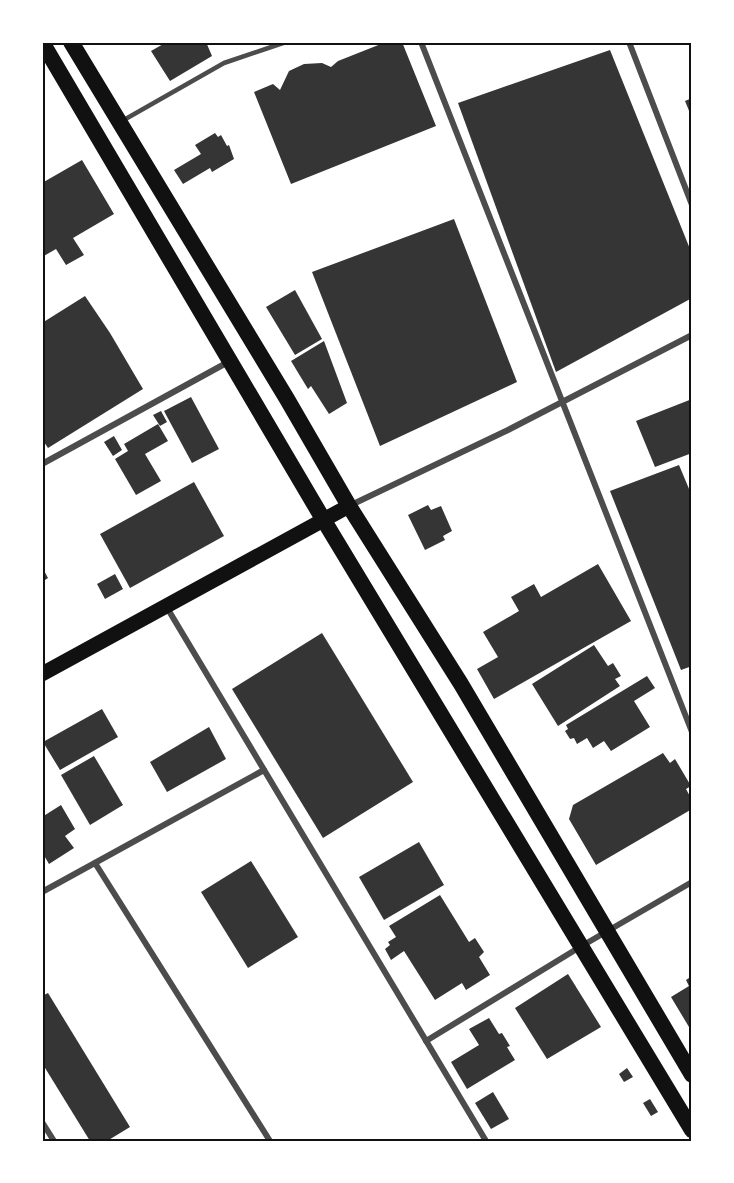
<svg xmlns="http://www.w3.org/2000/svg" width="734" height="1183" font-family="Commissioner,sans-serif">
  <rect width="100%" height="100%" fill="#fff"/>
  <g fill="#353535">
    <polygon points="164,42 206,42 212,56 170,81 151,51 165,43"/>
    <polygon points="386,42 402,42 436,126 291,184 254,92 273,84 280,90 289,71 304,64 322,63 331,67 338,61"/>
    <polygon points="610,50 692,254 692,298 556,372 458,103"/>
    <polygon points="692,98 692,118 685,101"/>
    <polygon points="215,133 218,137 221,135 227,146 229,145 234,159 212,172 210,168 183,184 174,170 201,154 195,145"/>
    <polygon points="82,160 114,214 73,238 84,255 66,265 56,249 42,257 42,183"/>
    <polygon points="454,219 517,382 380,446 312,272"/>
    <polygon points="295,290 322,339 295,355 266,307"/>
    <polygon points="85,296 110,333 143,389 48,448 42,439 42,323"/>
    <polygon points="324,341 347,403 329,414 311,386 308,389 291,361"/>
    <polygon points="191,397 219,449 192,463 164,411"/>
    <polygon points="692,399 692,453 655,467 636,421"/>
    <polygon points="161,411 167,422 160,426 153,415"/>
    <polygon points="158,424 168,441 145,454 161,481 136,495 115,459 128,451 124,444"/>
    <polygon points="114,436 122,450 113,456 104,442"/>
    <polygon points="679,465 692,496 692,666 681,670 610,491"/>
    <polygon points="194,482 224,536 130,588 100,534"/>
    <polygon points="428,505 431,510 441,506 452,531 443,536 445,540 425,550 408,515"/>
    <polygon points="598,564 631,621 494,699 477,669 498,657 483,632 519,611 511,597 534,584 541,597"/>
    <polygon points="42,567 48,578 42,582"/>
    <polygon points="115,574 123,589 105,599 97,584"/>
    <polygon points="322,633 413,782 323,838 232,689"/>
    <polygon points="594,645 608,666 613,663 621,676 615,679 620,686 558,726 532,684"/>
    <polygon points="647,676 655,688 634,701 650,727 611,751 604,741 593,748 587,738 577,744 574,738 570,739 565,731 568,729 566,725"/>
    <polygon points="102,709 118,737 60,770 43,742"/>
    <polygon points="209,727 226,759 167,792 150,762"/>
    <polygon points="663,753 670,763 675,759 691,786 686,789 692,800 692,809 596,865 569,819 573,805"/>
    <polygon points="94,756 123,805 90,825 61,775"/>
    <polygon points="61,805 75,829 65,836 74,848 49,864 42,852 42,817"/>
    <polygon points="419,842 444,885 384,920 359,877"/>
    <polygon points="251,861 298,937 248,968 201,892"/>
    <polygon points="440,895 469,942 475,938 484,952 479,957 490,975 466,990 462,983 435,1000 404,951 391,960 385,949 390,945 388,942 396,937 389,926"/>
    <polygon points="568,974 601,1027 547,1059 515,1008"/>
    <polygon points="692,976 692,1032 671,997 689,986 686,980"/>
    <polygon points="48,993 130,1127 107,1141 90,1141 42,1063 42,996"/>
    <polygon points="489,1018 499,1034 502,1033 510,1046 507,1047 515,1060 467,1089 451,1062 479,1045 469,1029"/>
    <polygon points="627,1068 633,1077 624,1082 619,1074"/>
    <polygon points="493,1092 509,1119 491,1129 475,1103"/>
    <polygon points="650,1099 658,1112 651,1116 643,1103"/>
  </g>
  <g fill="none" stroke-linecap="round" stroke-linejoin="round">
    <polyline stroke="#4c4c4c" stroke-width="4.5" points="122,121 224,63 286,42"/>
    <g stroke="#4c4c4c" stroke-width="6">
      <polyline points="421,42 692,732"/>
      <polyline points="629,42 692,205"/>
      <polyline points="42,464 230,361"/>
      <polyline points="351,505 508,430 692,335"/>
      <polyline points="166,606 486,1141"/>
      <polyline points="95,863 270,1141"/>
      <polyline points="42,892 264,770"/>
      <polyline points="426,1041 580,947 692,882"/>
      <polyline points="42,1122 54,1141"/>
    </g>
    <polyline stroke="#111" stroke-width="15" points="42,674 349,506"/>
    <g stroke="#111" stroke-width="16">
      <polyline points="42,42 323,519 692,1130"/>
      <polyline points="71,42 287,399 349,506 461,684 692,1075"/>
    </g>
  </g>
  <rect width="734" height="1183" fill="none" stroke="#ffffff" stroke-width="87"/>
  <rect x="44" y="44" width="646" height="1096" fill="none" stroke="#111" stroke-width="2"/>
</svg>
